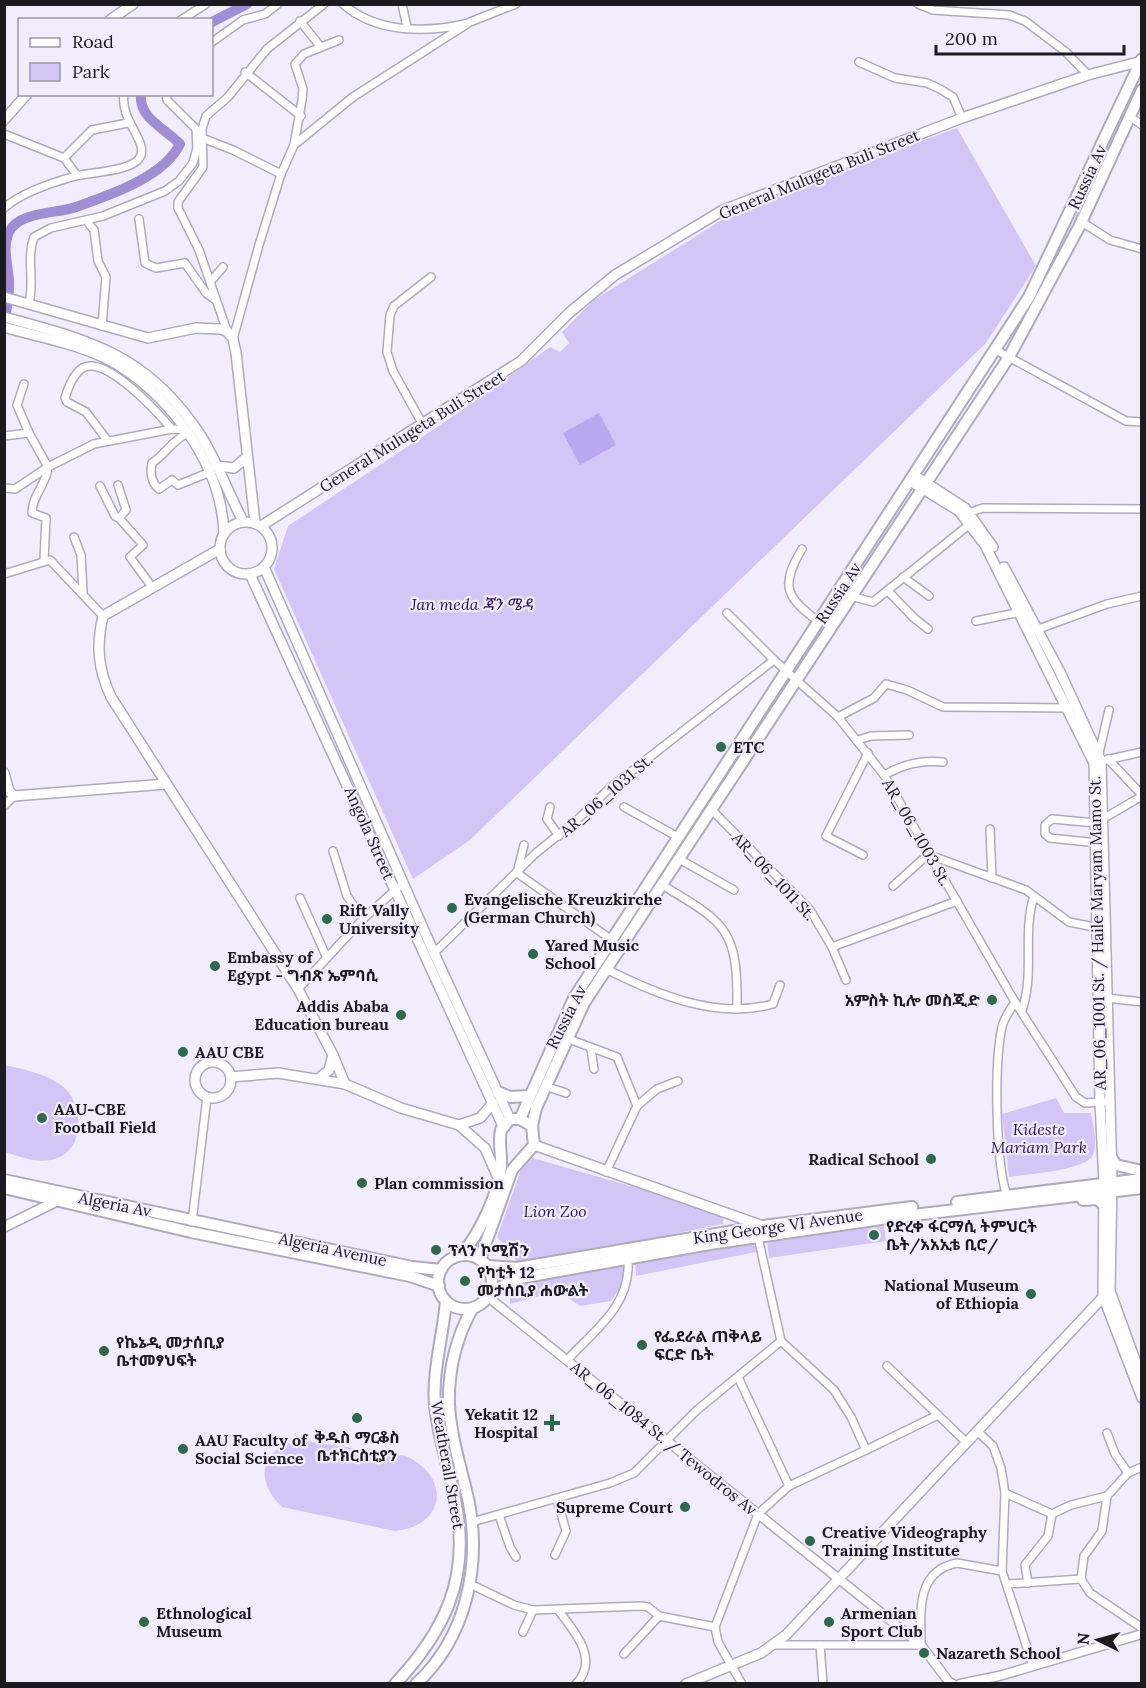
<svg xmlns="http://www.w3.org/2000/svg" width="1146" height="1688" font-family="Lora,'Noto Sans Ethiopic',serif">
  <rect width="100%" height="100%" fill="#f1edfd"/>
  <g fill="#d3c6f7">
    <polygon points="957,128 1036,266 986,343 470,840 413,879 274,569 288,526 455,415 550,347 560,352 569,343 562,332 594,300 725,218 788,190"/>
    <path d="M4,1065C22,1069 43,1073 58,1083C84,1098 88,1149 55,1159C38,1164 21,1157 5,1152Z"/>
    <path d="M1056,1098L1064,1113H1091C1093,1125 1098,1143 1093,1155C1085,1171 1026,1174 1009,1177L1002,1114Z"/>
    <polygon points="526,1156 724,1213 723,1224 517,1265 513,1254 497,1237"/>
    <polygon points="884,1226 886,1241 769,1258 767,1241"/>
    <polygon points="754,1243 756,1252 636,1276 635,1264"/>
    <polygon points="624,1263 626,1279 611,1301 580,1306 558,1291 510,1304 510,1295 515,1284"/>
    <path d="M299,1440L406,1456C451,1477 446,1526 395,1531L282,1507C254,1480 260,1449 299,1440Z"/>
  </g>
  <polygon fill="#baa7ef" points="599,413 616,445 580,465 563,433"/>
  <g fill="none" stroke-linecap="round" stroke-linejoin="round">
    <g stroke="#a08dd3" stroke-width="10">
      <polyline points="212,22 247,4"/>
      <path d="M4,324C6,312 9,299 9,287C10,269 1,250 9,232C19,211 57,214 76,207C110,195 164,177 180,144C166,129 138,118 141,94"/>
    </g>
    <g stroke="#afabbb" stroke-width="10">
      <g id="minor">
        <path d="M343,4C376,33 425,33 465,24"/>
        <polyline points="402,4 407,27"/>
        <polyline points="918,4 933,10 1009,15 1025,21 1066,52 1088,75"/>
        <polyline points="181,20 206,4"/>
        <polyline points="300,21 320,46"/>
        <polyline points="212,42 243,20 265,14 278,4"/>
        <polyline points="859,62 895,78 927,83 940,89 953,97 962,118"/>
        <polyline points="245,72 301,116"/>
        <polyline points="1129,116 1142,125"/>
        <polyline points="4,134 64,158 76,174"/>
        <polyline points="202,138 233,150 281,174"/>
        <polyline points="294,145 302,100 303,89 295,64 304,54 339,40"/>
        <polyline points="64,158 92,130 128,123"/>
        <path d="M4,208C20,194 51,183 72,177C87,172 136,172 141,155C146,139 120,120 124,94"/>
        <polyline points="139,219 145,263 156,268 185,263 206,293 214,299"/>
        <polyline points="1082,222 1110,240 1142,249"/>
        <polyline points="89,224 94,230 98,261 106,277 102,326"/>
        <polyline points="211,281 223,267"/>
        <path d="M29,303C35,281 26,259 34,237L51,228L103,216L165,191L179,181L193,163L197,148L196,129L167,100L166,94"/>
        <polyline points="227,331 199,250 178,208 178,202 203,167 202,129 206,116 228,97 267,49 324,4"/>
        <polyline points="233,339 259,245 281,174 294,145 353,97 470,22 516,4"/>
        <polyline points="996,350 1126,421 1142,422"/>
        <polyline points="24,384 17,405 29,433 48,467"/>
        <polyline points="423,425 393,371 387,352 390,315 394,306 431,277"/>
        <path d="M188,433C172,440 166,454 152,463C150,472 151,482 159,489L172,480L178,485L208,473"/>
        <polyline points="4,436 29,433"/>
        <path d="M107,440L86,412L67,402L65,398C68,388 73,375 81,369C104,352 159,414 172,429"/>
        <polyline points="118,485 126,510 119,518 143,545 130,557 152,587"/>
        <polyline points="100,486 115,516 119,518"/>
        <polyline points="4,488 15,489 48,467 94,444 172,429 186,430"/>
        <polyline points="965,514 983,508 1142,509"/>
        <polyline points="74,537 81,555 83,592"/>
        <path d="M802,549C779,587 787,598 819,622"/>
        <path d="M44,560L46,518L32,513C32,495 47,484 48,467"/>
        <polyline points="4,574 50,560 103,616"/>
        <polyline points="903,577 929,596"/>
        <polyline points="888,591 914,618 928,629"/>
        <polyline points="850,596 873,602 970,524"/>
        <polyline points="727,613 774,660"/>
        <polyline points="976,621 1021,612"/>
        <polyline points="1033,631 1107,604 1142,596"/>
        <polyline points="838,717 874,698 886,684 907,690 943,707 1069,708"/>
        <polyline points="858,740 871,736 909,735"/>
        <polyline points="1099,753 1109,710"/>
        <polyline points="1108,759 1142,795"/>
        <polyline points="1106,760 1142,752"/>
        <path d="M884,775C905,764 920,760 943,762"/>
        <polyline points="4,806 14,796"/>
        <polyline points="550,807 547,819 559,836"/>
        <polyline points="624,807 678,837"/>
        <polyline points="711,809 810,910 832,947 846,980"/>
        <polyline points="990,829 992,878"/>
        <polyline points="1098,843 1050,838 1045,834 1045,825 1052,819 1096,823 1142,796"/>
        <polyline points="333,851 347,896 363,919"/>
        <polyline points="863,855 826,836 868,753"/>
        <polyline points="679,859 734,890"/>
        <polyline points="517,873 612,940"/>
        <polyline points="517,873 524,845"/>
        <path d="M662,885C726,923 738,929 737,1007"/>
        <polyline points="893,886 923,859 932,856 1026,890 1069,922 1099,928"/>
        <polyline points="300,898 327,958"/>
        <polyline points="832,947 957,901"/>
        <polyline points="434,953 536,853 577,820 610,788 774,660 838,717 884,775 1015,1002 1076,1097 1085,1103 1104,1102"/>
        <path d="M606,969C656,994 716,1020 773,1004L780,985"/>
        <polyline points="298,989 363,919 403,883"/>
        <polyline points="1107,998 1142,1002"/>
        <path d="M1022,1010C1035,973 1022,933 1034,896"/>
        <polyline points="566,1038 617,1057 637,1106 606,1172"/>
        <polyline points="591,1049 594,1069"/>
        <polyline points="545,1086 566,1093"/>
        <polyline points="637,1106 657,1089 678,1081"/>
        <path d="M1008,1199C995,1165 994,1064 1002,1027C1004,1018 1010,1010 1015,1002"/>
        <polyline points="192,1222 207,1097"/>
        <polyline points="758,1237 781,1341 834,1390 851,1417 866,1450 938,1415"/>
        <path d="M568,1359C596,1329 631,1305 628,1260"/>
        <polyline points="887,1366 966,1442"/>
        <polyline points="738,1377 789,1486"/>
        <polyline points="977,1431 993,1446 1001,1468 1005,1493 1002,1571 1033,1666"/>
        <polyline points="1107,1433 1115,1454 1128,1473"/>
        <polyline points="1005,1493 1052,1514 1071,1505 1107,1496"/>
        <polyline points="499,1515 510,1547 516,1557"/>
        <polyline points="472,1522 610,1483 634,1473 697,1410 781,1341"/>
        <polyline points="555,1555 566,1531 557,1499"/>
        <polyline points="1081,1579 1084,1556 1102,1531 1107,1496 1128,1473 1142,1467"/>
        <polyline points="1028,1583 1025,1565 1048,1536 1052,1514"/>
        <polyline points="470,1584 514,1605 533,1610 641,1606 648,1607 659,1616 715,1627"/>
        <polyline points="1008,1584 1081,1579 1090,1593 1142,1628"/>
        <path d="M558,1610C574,1631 600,1659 576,1684"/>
        <polyline points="523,1632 533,1610"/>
        <path d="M774,1645H921C921,1613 915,1571 957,1563L1002,1571"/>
        <polyline points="820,1645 823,1684"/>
        <polyline points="624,1654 659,1616"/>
        <polyline points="742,1684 718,1642 715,1627 758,1514 789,1486 866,1450"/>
      </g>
    </g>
    <g stroke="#afabbb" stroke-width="11">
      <g id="tertiary">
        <polyline points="488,1297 895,1624 921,1645 949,1682 953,1684"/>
        <polyline points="960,1684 999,1676 1142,1634"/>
      </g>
    </g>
    <g stroke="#afabbb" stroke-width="12">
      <g id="secondary">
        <polyline points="110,20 133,4"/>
        <polyline points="4,120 27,94"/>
        <polyline points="4,297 148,338 196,328 220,329 227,331 233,339 236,353 255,523"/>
        <path d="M4,317C84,339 141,352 192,423C214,452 226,489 243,521"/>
        <path d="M4,327C38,337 74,343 105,358C167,389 222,464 224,534"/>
        <polyline points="216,466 234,468 247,457"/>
        <polyline points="914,475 965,508 993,547"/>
        <polyline points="910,481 959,511 985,545 1094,763 1100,1103 1104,1182 1103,1296 1142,1398"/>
        <circle cx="246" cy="548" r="26"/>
        <polyline points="261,526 521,361 569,313 615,275 723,210 962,118 1088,75 1142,61"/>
        <path d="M220,549L103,616C96,646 98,669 111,697L298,989L333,1055L345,1084"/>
        <polyline points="264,567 434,953 510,1119"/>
        <polyline points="1004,567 1060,672 1101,761 1112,1181 1110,1291 1142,1379"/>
        <polyline points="250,574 503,1126"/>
        <polyline points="4,773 9,791 14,796 166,784"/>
        <circle cx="213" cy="1080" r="18"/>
        <polyline points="231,1077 278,1073 345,1084 401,1108 459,1125 485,1148 499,1180"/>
        <polyline points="318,1079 329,1070 333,1055"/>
        <polyline points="459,1125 480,1118 493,1103"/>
        <polyline points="534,1145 763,1226"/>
        <polyline points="4,1227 61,1199"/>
        <polyline points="686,1684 761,1653 786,1635 1106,1294"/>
      </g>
    </g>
    <g stroke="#afabbb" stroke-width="14">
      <g id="primary">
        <polyline points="498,1092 510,1097 530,1096"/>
        <polyline points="520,1119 574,998 1029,297 1142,59"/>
        <polyline points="532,1126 536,1108 584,1003 1009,357 1079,227 1142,90"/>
        <polyline points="1111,1157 1116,1165 1142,1171"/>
        <polyline points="4,1180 412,1267 441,1270"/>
        <polyline points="4,1188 191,1232 410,1276 439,1286"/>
        <polyline points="1083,1200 1097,1199 1104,1205"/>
        <polyline points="957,1202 1142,1179"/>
        <circle cx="465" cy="1282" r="27"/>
        <path d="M461,1255C479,1235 498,1195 501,1167C502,1154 498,1143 501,1130L510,1119H520L532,1126L534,1145L512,1170L480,1259"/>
        <polyline points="488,1266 517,1268 763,1226 912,1207"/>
        <polyline points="491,1292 520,1278 710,1244 888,1218 1142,1188"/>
        <path d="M395,1684C445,1631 470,1578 456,1505C450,1472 439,1440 435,1406C432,1372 443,1336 446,1301"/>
        <path d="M416,1684C466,1638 481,1567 469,1503C462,1471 451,1439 449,1405C448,1370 455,1340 472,1309"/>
      </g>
    </g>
    <use href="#minor" stroke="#fff" stroke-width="7"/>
    <use href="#tertiary" stroke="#fff" stroke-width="8"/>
    <use href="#secondary" stroke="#fff" stroke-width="9"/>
    <use href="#primary" stroke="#fff" stroke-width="10"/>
  </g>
  <g fill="#30684f" stroke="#f1edfd" stroke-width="2">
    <circle cx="721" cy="747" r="6"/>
    <circle cx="452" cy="908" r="6"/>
    <circle cx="327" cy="919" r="6"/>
    <circle cx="533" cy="954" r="6"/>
    <circle cx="215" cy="966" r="6"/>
    <circle cx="992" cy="1000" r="6"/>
    <circle cx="401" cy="1015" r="6"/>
    <circle cx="183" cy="1052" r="6"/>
    <circle cx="42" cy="1118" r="6"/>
    <circle cx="931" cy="1159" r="6"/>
    <circle cx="362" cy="1183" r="6"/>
    <circle cx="874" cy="1235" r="6"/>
    <circle cx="436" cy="1250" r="6"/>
    <circle cx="465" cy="1281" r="6"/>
    <circle cx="1031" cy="1294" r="6"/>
    <circle cx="642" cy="1345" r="6"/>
    <circle cx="104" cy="1351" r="6"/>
    <circle cx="357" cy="1418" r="6"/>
    <path d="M549 1414h6v6h6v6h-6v6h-6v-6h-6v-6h6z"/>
    <circle cx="183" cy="1449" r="6"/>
    <circle cx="685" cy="1507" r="6"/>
    <circle cx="810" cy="1541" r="6"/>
    <circle cx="144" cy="1622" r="6"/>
    <circle cx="829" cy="1622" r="6"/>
    <circle cx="924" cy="1653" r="6"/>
  </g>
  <g text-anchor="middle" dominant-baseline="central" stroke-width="4.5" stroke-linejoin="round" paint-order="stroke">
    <g font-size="16" fill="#1b1a20" stroke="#f1edfd">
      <text transform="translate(819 174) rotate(-22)">General Mulugeta Buli Street</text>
      <text transform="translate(1087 177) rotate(-65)">Russia Av</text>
      <text transform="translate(412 431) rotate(-32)">General Mulugeta Buli Street</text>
      <text transform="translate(838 593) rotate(-57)">Russia Av</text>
      <text transform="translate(606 795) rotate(-41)">AR_06_1031 St.</text>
      <text transform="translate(917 832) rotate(60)">AR_06_1003 St.</text>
      <text transform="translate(370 833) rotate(66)">Angola Street</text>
      <text transform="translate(774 876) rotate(47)">AR_06_1011 St.</text>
      <text transform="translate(1097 933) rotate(-91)">AR_06_1001 St. / Haile Maryam Mamo St.</text>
      <text transform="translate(566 1017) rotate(-63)">Russia Av</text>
      <text transform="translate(115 1204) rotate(11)">Algeria Av</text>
      <text transform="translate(778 1226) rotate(-8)">King George VI Avenue</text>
      <text transform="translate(333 1249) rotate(12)">Algeria Avenue</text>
      <text transform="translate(664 1438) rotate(39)">AR_06_1084 St. / Tewodros Av</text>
      <text transform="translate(448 1465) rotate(80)">Weatherall Street</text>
    </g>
    <g font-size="16" font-style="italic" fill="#331063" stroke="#f1edfd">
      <text x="472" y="604">Jan meda ጃን ሜዳ</text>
      <text x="1039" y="1129">Kideste<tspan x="1039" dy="18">Mariam Park</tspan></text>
      <text x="555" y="1211">Lion Zoo</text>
    </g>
    <g font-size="16" font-weight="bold" fill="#1b1a20" stroke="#f1edfd" text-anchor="start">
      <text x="733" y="747">ETC</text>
      <text x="464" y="899">Evangelische Kreuzkirche<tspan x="464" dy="18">(German Church)</tspan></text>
      <text x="339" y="910">Rift Vally<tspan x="339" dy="18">University</tspan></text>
      <text x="545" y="945">Yared Music<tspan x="545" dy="18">School</tspan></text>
      <text x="227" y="957">Embassy of<tspan x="227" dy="18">Egypt - ግብጽ ኤምባሲ</tspan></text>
      <text x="980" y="1000" text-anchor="end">አምስት ኪሎ መስጂድ</text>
      <text x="389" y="1006" text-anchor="end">Addis Ababa<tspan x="389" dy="18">Education bureau</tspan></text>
      <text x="195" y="1052">AAU CBE</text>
      <text x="54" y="1109">AAU-CBE<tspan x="54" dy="18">Football Field</tspan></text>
      <text x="919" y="1159" text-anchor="end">Radical School</text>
      <text x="374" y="1183">Plan commission</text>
      <text x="886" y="1226">የድረቀ ፋርማሲ ትምህርት<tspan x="886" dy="18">ቤት/አአኢቴ ቢሮ/</tspan></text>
      <text x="448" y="1250">ፕላን ኮሚሽን</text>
      <text x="477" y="1272">የካቲት 12<tspan x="477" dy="18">መታሰቢያ ሐውልት</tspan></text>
      <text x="1019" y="1285" text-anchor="end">National Museum<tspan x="1019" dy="18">of Ethiopia</tspan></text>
      <text x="654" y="1336">የፌደራል ጠቅላይ<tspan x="654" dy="18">ፍርድ ቤት</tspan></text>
      <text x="116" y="1342">የኬኔዲ መታሰቢያ<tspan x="116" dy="18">ቤተመፃህፍት</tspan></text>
      <text x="538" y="1414" text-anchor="end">Yekatit 12<tspan x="538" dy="18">Hospital</tspan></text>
      <text x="357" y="1437" text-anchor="middle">ቅዱስ ማርቆስ<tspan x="357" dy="18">ቤተክርስቲያን</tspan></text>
      <text x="195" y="1440">AAU Faculty of<tspan x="195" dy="18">Social Science</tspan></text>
      <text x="673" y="1507" text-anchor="end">Supreme Court</text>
      <text x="822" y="1532">Creative Videography<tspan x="822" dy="18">Training Institute</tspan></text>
      <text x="156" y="1613">Ethnological<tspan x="156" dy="18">Museum</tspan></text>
      <text x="841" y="1613">Armenian<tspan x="841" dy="18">Sport Club</tspan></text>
      <text x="936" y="1653">Nazareth School</text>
    </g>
  </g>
  <rect width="1146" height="1688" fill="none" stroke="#1b1a20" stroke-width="12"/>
  <rect x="18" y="18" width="195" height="78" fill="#f1edfd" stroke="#9b99a5" stroke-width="1.5"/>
  <rect x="30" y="38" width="30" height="9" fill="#ffffff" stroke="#9b99a5" stroke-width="1.5"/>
  <text x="72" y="48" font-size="18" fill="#1b1a20">Road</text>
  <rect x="30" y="63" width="30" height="18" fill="#d3c6f7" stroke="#9b99a5" stroke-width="1.5"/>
  <text x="72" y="78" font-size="18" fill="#1b1a20">Park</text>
  <g transform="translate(1098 1640) rotate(275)" stroke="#f1edfd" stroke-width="4.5" paint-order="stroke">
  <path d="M0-4.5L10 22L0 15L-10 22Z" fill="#1b1a20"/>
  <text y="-9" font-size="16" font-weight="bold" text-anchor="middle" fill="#1b1a20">N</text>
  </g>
  <path d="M936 45v9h188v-9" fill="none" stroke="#1b1a20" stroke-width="3"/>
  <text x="945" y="45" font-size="18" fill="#1b1a20" stroke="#f1edfd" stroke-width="4.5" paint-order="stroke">200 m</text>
</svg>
